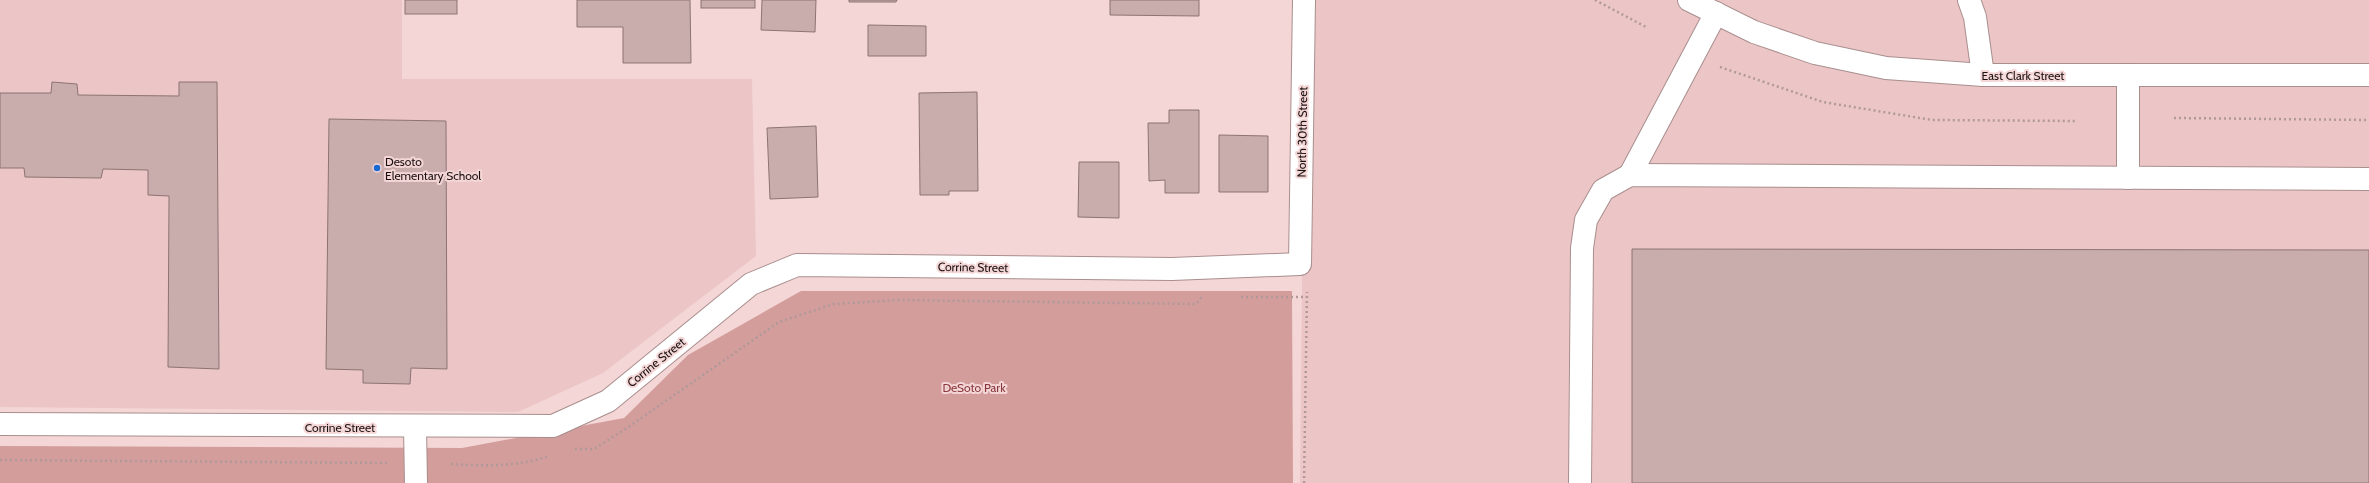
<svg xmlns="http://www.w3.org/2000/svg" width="2369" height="483" font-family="Cabin,sans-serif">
  <rect width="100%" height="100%" fill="#f4d6d6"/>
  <g fill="#ecc6c6">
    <polygon points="0,0 402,0 402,79 752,79 756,256 603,373 518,412 0,407"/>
    <polygon points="1303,0 2369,0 2369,483 1300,483 1304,94"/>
  </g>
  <polygon fill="#d39d9c" points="801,291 1292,291 1293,483 0,483 0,446 462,448 624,418 688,355"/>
  <g fill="#c9adad" stroke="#8d7373">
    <rect x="405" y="0" width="52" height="14"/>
    <polygon points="577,0 690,0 691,63 623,63 623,27 577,27"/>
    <rect x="701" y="0" width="54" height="8"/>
    <polygon points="762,0 816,0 815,32 761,30"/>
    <polygon points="849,0 897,0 896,2 849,2"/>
    <polygon points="1110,0 1199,0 1199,16 1110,15"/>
    <polygon points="868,25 926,26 926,56 868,56"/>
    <polygon points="52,82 77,84 78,95 179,96 179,82 217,82 219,369 168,367 169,196 148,195 148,170 103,169 101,178 25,177 24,168 0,168 0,93 51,93"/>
    <polygon points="977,92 978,191 949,191 949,195 920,195 919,93"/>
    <polygon points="1169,110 1199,110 1199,193 1165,193 1165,180 1149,181 1148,123 1169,123"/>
    <polygon points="329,119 446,121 447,369 411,368 410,384 363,383 363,370 326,369"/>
    <polygon points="816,126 818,197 770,199 767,128"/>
    <polygon points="1219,135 1268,136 1268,192 1219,192"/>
    <polygon points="1079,162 1119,162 1119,218 1078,217"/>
    <polygon points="1632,249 2369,250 2369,483 1632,483"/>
  </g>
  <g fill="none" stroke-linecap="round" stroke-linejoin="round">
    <g stroke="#a98e8e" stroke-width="24">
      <g id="minor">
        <polyline points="1689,0 1754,32 1815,53 1886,68 1983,75 2369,75"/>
        <polyline points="1969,0 1975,17 1983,75"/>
        <polyline points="2128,75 2128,178"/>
        <polyline points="1630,175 1716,13"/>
        <polyline points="0,424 553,426 608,401 751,284 797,265 1172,269 1300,264 1304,0"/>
        <polyline points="415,427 416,483"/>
        <polyline points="1580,483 1582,248 1586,220 1603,190 1630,175 2369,179"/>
      </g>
    </g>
    <g stroke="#b19999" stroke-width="2.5" stroke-dasharray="2 3" stroke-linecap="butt">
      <polyline points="1595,0 1646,27"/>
      <polyline points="1720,67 1823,102 1932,120 2076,121"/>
      <polyline points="2174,118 2369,120"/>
      <polyline points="1241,297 1307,297"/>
      <polyline points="575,449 594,449 627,428 779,322 834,304 898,300 1196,304 1202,297"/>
      <polyline points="0,460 387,463"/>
      <path d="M451,464C484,466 517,467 549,456"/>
      <polyline points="1304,483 1307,292"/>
    </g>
    <use href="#minor" stroke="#fff" stroke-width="22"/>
  </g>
  <circle fill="#1769d3" stroke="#f4d6d6" stroke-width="1.5" cx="377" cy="168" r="4"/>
  <g text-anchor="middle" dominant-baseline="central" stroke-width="4" stroke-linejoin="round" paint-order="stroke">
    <g font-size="12" fill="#1b1111" stroke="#f4d6d6">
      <text x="2023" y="75">East Clark Street</text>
      <text transform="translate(1302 132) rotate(-89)">North 30th Street</text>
      <text transform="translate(973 267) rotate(1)">Corrine Street</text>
      <text transform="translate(656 362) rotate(-39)">Corrine Street</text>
      <text x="340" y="427">Corrine Street</text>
    </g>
    <g font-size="12" fill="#1b1111" stroke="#f4d6d6" text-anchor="start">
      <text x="385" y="161">Desoto<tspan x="385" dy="14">Elementary School</tspan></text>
    </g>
    <g font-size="12" fill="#88383d" stroke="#f4d6d6">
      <text x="974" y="387">DeSoto Park</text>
    </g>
  </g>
</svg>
